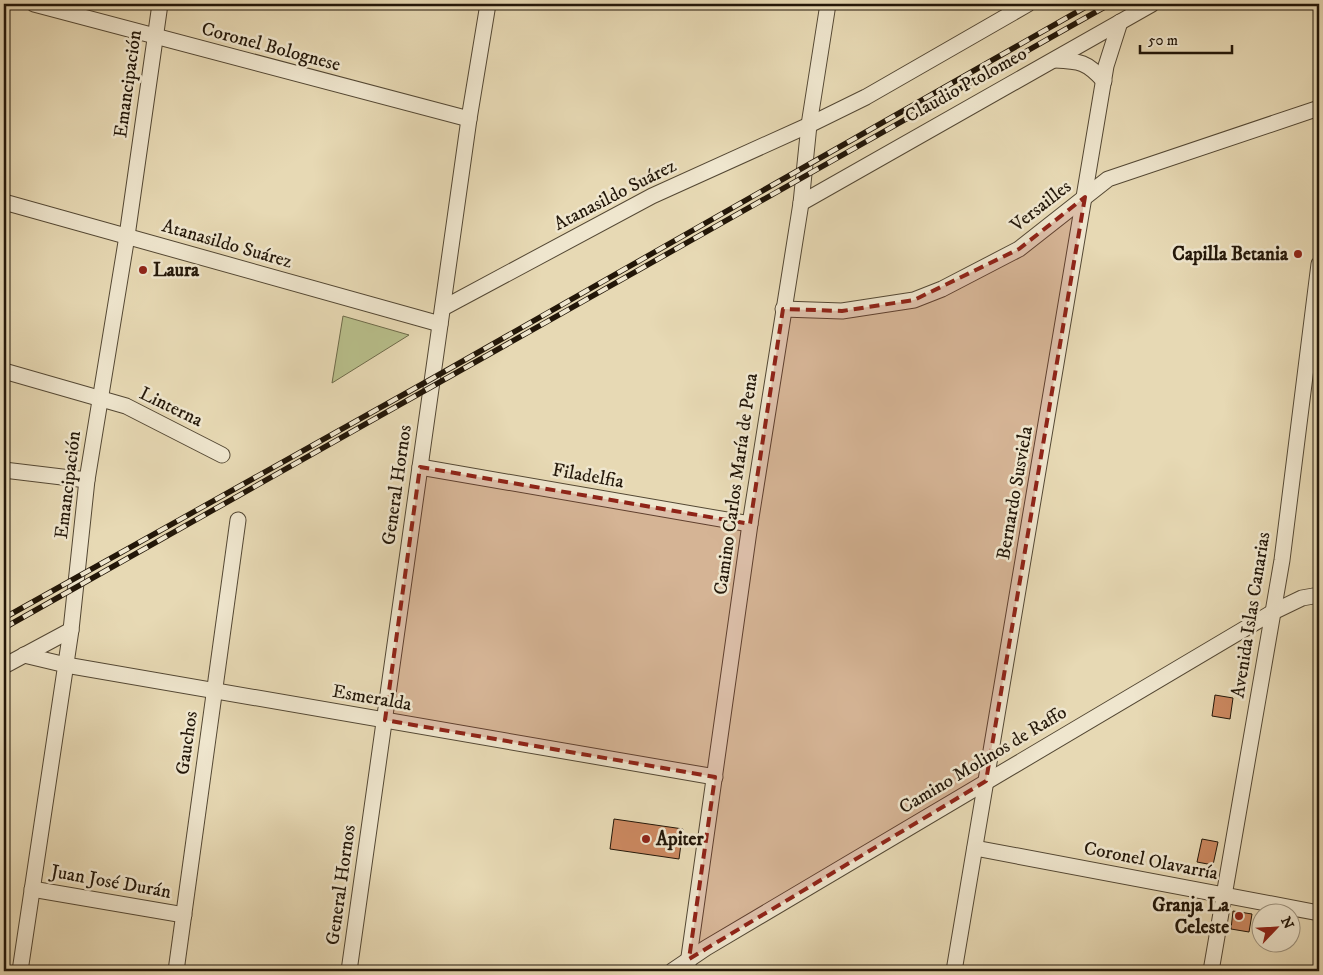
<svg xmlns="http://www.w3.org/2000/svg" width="1323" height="975" font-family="'IM FELL DW Pica',serif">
  <rect width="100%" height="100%" fill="#e7d9b4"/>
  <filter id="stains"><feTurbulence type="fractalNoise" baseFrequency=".004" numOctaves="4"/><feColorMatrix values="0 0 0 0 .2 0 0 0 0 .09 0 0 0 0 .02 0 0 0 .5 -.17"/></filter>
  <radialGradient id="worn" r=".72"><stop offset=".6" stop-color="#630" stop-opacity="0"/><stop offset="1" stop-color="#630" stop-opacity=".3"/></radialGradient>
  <polygon fill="#b8bf8b" stroke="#6e6b4a" points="343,316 409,335 332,383"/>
  <g fill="#cc8961" stroke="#231709">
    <polygon points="1215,695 1233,698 1230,719 1212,716"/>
    <polygon points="614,819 683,829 679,859 610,849"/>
    <polygon points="1202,839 1218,842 1213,865 1197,862"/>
    <polygon points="1233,911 1252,914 1249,932 1231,929"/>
  </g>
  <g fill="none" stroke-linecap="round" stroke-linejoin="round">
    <g stroke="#544834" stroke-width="17">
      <g id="minor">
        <polyline points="34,4 469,119"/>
        <path d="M1055,60C1080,61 1087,62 1104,81"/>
        <polyline points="4,202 440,324"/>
        <polyline points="801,203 1152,4"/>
        <polyline points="443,308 652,196 809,125 866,97 1028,4"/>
        <polyline points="783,309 842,311 914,300 942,289 1019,249 1108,179 1319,108"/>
        <polyline points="4,371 126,406 222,455"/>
        <polyline points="420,467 750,524"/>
        <polyline points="4,470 87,480"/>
        <polyline points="24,655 66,665 715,777"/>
        <polyline points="4,666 71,630"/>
        <polyline points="975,848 1319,913"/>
        <polyline points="32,889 184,915"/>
        <polyline points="20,971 71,630 87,480 127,236 160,4"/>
        <polyline points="176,971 238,520"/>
        <polyline points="349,971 469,119 488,4"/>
        <polyline points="672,971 706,948 1273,612 1302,598 1319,595"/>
        <polyline points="687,971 750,524 801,203 809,125 828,4"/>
        <polyline points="954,971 1106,66 1120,22"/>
        <polyline points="1211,971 1282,560 1319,264"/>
      </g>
    </g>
    <use href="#minor" stroke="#efe6ce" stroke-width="15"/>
    <g stroke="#231709" stroke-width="5.5">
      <g id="rail">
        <polyline points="4,618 433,378 1091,4"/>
        <polyline points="4,628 1110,4"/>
      </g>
    </g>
    <use href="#rail" stroke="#efe6ce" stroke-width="4" stroke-dasharray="11" stroke-linecap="butt"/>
  </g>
  <path fill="#8f2418" fill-opacity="0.2" stroke="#8f2418" stroke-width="4" stroke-dasharray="10 6" stroke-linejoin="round" d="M1085,197L986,781L689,959L715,777L385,720L420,467L750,524L783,309L842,311L914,300L1019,249Z"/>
  <g fill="#8f2418" stroke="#efe6ce" stroke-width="2">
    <circle cx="1298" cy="254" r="5"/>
    <circle cx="143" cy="270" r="5"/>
    <circle cx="646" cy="839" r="5"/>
    <circle cx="1239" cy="916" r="5"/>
  </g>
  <g text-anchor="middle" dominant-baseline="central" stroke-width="5" stroke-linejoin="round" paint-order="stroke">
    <g font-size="19" fill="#231709" stroke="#efe6ce">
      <text transform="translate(271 47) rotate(15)">Coronel Bolognese</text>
      <text transform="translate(128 84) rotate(-82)">Emancipación</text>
      <text transform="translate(966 85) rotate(-29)">Claudio Ptolomeo</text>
      <text transform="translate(615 195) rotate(-27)">Atanasildo Suárez</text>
      <text transform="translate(1041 206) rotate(-38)">Versailles</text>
      <text transform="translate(227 244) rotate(16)">Atanasildo Suárez</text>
      <text transform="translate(171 407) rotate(26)">Linterna</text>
      <text transform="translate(588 476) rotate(10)">Filadelfia</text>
      <text transform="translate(736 484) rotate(-82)">Camino Carlos María de Pena</text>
      <text transform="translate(68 485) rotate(-83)">Emancipación</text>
      <text transform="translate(397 485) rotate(-82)">General Hornos</text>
      <text transform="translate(1015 493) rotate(-80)">Bernardo Susviela</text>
      <text transform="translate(1251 615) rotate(-81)">Avenida Islas Canarias</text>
      <text transform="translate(372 698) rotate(10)">Esmeralda</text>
      <text transform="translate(187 743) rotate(-82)">Gauchos</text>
      <text transform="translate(983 760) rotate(-31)">Camino Molinos de Raffo</text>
      <text transform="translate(1151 861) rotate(11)">Coronel Olavarría</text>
      <text transform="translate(111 882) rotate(10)">Juan José Durán</text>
      <text transform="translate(341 885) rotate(-82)">General Hornos</text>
    </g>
    <g font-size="19" font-weight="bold" fill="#231709" stroke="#efe6ce" text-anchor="end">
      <text x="1288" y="254">Capilla Betania</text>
      <text x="153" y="270" text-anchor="start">Laura</text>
      <text x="656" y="839" text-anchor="start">Apiter</text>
      <text x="1229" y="905">Granja La<tspan x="1229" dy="22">Celeste</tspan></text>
    </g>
  </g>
  <rect width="1323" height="975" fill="none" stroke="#e7d9b4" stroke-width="20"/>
  <rect x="5" y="5" width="1313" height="965" fill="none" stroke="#231709" stroke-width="2.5"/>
  <rect x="10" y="10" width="1303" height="955" fill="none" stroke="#231709"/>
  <g transform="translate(1276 928) rotate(65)"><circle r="24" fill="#efe6ce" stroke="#9d937f"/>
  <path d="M0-4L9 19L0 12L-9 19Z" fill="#8f2418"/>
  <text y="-8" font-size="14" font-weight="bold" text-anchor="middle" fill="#231709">N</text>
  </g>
  <path d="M1140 45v8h92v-8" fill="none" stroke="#231709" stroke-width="2.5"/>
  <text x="1148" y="45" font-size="15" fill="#231709" stroke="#efe6ce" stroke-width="4" paint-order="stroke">50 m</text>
  <rect width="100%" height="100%" filter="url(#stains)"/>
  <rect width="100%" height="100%" fill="url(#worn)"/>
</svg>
